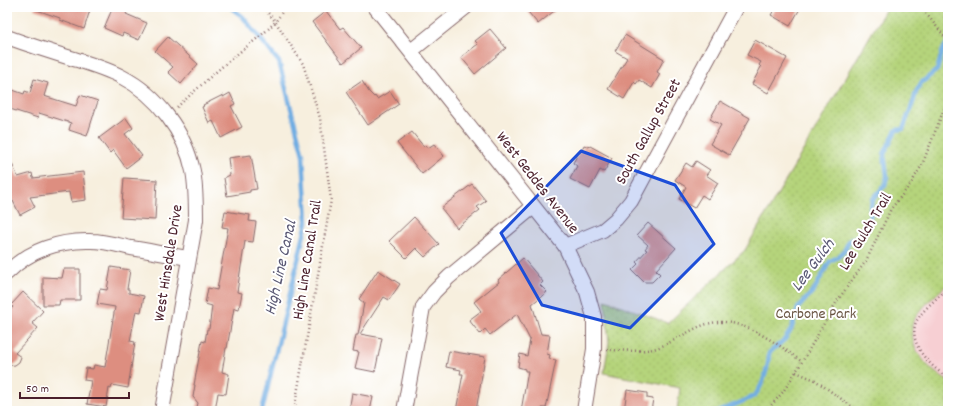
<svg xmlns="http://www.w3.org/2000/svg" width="955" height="418" font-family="Dekko,sans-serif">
  <defs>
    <pattern id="park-dots" width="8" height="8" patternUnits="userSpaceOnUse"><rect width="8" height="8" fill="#b5d47c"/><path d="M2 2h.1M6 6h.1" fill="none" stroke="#9db66b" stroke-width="1.8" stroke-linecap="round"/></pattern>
  </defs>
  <rect width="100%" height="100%" fill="#fff"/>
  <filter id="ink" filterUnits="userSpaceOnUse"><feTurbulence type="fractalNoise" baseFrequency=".025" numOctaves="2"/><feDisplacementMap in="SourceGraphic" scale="8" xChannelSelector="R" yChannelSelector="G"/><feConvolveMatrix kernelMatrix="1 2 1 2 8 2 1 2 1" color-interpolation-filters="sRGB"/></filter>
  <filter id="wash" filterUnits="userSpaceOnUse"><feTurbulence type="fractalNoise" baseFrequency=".012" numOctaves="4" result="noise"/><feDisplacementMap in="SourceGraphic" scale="16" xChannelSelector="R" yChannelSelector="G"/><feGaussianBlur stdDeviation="0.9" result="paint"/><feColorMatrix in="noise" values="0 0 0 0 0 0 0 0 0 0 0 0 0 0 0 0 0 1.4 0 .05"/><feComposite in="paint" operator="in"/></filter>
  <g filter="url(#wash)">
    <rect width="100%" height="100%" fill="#f7efde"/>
    <polygon fill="#f7cfd3" points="948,284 948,381 938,375 921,356 914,346 912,334 912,324 920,310"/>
    <path fill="url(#park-dots)" stroke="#807a54" d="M887,7H948V284C936,295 921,307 913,322C912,325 912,328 912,331C912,353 931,371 948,381V411H677L680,388L604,373L609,342L605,300L668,323L745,250Z"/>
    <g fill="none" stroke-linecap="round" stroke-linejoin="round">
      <g stroke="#71ade2" stroke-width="4.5">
        <polyline points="230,7 243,17 279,62 303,155 307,222 262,411"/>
        <path d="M720,411C728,407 749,400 755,395C763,386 769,365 769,353L785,339L791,330L798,308L814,290L830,261L838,257L844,251L849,241L859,236L867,226L871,213L870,207L873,199L885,185L887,176L884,154L896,130L903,129L914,100L916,92L921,83L937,70L943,50L948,41"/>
      </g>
    </g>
    <g id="blocks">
      <g fill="#dd8e80">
        <polygon points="35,7 91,7 84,29 60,20 60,18 34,9"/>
        <polygon points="113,7 129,7 126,14 147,23 139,40 123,33 122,36 104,28"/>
        <polygon points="524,7 559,7 538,24"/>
        <polygon points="776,7 801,7 790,26 771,15"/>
        <polygon points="326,11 340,29 343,27 361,48 343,63 312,22"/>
        <polygon points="490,29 506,48 475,74 461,57 478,44 475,41"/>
        <polygon points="625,35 664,59 657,72 660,74 652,88 639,80 636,84 634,82 624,99 608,89 627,58 615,51"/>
        <polygon points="168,37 198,64 181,84 168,72 173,67 155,51"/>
        <polygon points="755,40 787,58 768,93 752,84 761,67 759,65 761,62 747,55"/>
        <polygon points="34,79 48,83 44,96 76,106 80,95 98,101 87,136 69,130 71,123 39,113 38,118 7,108 7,88 24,94 25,91 30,93"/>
        <polygon points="362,81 369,92 374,97 375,96 377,99 390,91 399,104 368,125 346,92"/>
        <polygon points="230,93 235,104 231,106 242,127 221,138 213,121 209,123 202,107 204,106 203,105 223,95 223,97"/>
        <polygon points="720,101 750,118 729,155 710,144 721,125 710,119"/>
        <polygon points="126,118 133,128 125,134 142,156 126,168 113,150 110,153 99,138"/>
        <polygon points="412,132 424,147 426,145 428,148 434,144 444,156 422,174 397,143"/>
        <polygon points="584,145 589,147 590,146 612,158 604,172 600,170 590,189 570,179 577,166 573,163 579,152 580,153"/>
        <polygon points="7,153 18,177 32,173 33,178 83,172 86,200 71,202 69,192 30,197 35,207 20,215 13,201 7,204"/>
        <polygon points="251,155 257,189 250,190 250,192 227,196 224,178 230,175 228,158"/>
        <polygon points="696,161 710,170 706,175 718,183 708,199 702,195 694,208 679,199 686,187 675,180 686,163 692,167"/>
        <polygon points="124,178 157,180 155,220 121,218"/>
        <polygon points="472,184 486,201 477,207 480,210 457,228 441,208"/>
        <polygon points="225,211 250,215 249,221 256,222 253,242 245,241 237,292 242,293 239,309 234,308 227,348 226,348 222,372 229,374 226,394 218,393 215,411 196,411 198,403 193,397 195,385 194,385 202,341 205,342 207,329 209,329 212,306 205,304 208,288 217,290 228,228 222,227"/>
        <polygon points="414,217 439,244 425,257 416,248 406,258 389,241"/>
        <polygon points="648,223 676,248 656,270 660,274 652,282 644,282 632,270 638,264 636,262 647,250 645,249 648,245 637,235"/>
        <polygon points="523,258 543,282 540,285 547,292 532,304 541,334 550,335 547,354 550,355 549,359 556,360 546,408 542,408 541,411 521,411 528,371 525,371 525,369 518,367 520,354 527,356 530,340 517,314 490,335 485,329 480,334 469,320 481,311 474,302 499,282 498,280"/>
        <polygon points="111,267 130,270 127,289 129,289 129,293 144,296 141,312 136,311 130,341 135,342 128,388 112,385 111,389 109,388 106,407 87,404 91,381 84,380 86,368 93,369 94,365 105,367 115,307 97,304 100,289 107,290"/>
        <polygon points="64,269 80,269 80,300 60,300 59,305 43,305 43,277 62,278"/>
        <polygon points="378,270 400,284 389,300 384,297 360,334 382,338 375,372 355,368 359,352 353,351 356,335 358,335 364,303 359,299"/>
        <polygon points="23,292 43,311 32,323 38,328 15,353 21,357 19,362 15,365 7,366 7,313 13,307 11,305"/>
        <polygon points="449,351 485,357 476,411 456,411 463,374 460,374 461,370 446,367"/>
        <polygon points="627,390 647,393 647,398 653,399 651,411 624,411"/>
        <polygon points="352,393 373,397 370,411 349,411"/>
      </g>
    </g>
  </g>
  <g filter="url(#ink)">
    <use href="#blocks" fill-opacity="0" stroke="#87686a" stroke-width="1"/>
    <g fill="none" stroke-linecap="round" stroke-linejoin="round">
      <g stroke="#87686a" stroke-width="16">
        <g id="minor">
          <polyline points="375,7 565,246 587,292 594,317 594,349 584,411"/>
          <path d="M7,37C29,45 51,52 74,59C90,64 107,69 122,77C157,95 185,132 193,171C196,187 196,203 196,220L162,411"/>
          <polyline points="411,51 466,7"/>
          <polyline points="565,246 603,230 616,219 631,201 736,7"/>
          <path d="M7,273C29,250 60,240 91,241C104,241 118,245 131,248C150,251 169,255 189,258"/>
          <polyline points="404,411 423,307 434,292 449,277 533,207"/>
        </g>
      </g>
      <g stroke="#87686a" stroke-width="2.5" stroke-dasharray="1 3" stroke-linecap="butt">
        <polyline points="263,7 275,21 303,64 320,118 331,200 294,411"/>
        <polyline points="921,7 948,41"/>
        <path d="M177,107C196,90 215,72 235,56C250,43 278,26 284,7"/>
        <path d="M948,288C939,297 918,313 915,325C910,348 932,367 948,378"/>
        <path d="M607,350C621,350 638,352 653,349C677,343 695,322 721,322C746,321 783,347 802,362"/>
        <polyline points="796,372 815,380 858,411"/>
        <polyline points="766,411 783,392 802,362 837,301 866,261 891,209 910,185 922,165 948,99"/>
      </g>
      <use href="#minor" stroke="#fff" stroke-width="14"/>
    </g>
  </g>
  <path fill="#1d4ed8" fill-opacity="0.2" stroke="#1d4ed8" stroke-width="3" stroke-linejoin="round" d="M581,151L675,185L714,244L630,328L542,305L501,233Z"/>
  <g text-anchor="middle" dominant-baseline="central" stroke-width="4" stroke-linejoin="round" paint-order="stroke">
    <g font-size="16" fill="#4a1f2b" stroke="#fff">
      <text transform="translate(649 132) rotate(-61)">South Gallup Street</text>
      <text transform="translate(537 183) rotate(52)">West Geddes Avenue</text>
      <text transform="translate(866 232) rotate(-59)">Lee Gulch Trail</text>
      <text transform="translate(308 260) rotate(-81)">High Line Canal Trail</text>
      <text transform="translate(169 263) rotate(-81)">West Hinsdale Drive</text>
    </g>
    <g font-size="16" fill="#6a5543" stroke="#fff">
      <text x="816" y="314">Carbone Park</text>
    </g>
    <g font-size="17" font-style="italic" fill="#5a5874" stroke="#fff">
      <text transform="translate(814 266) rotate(-53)">Lee Gulch</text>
      <text transform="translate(282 268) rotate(-77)">High Line Canal</text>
    </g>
  </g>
  <rect width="955" height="418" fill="none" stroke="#fff" stroke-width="24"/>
  <path d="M20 392v6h109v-6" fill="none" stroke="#4a1f2b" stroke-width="2"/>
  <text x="26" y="392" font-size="12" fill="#4a1f2b" stroke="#ffffff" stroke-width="3" paint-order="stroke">50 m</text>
</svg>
